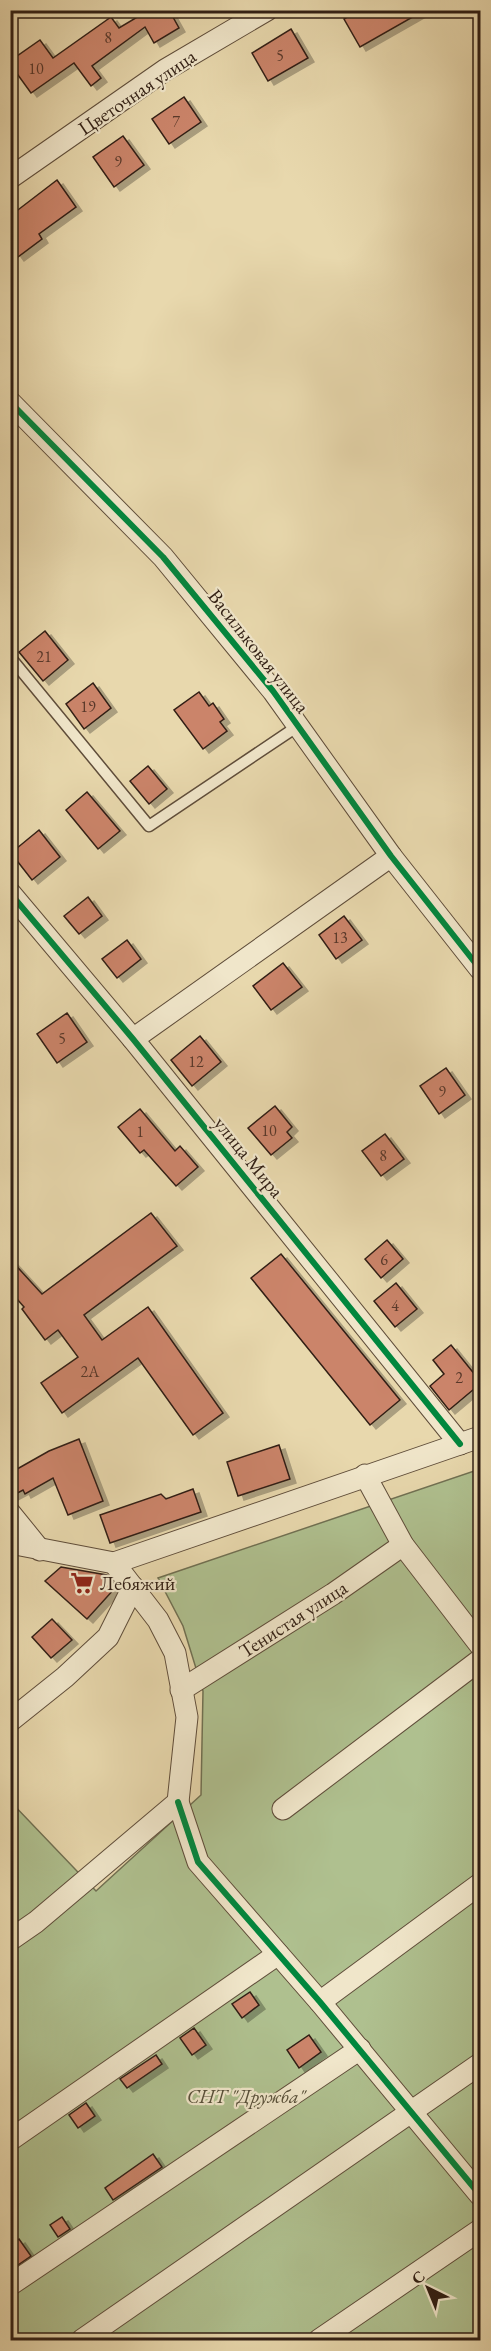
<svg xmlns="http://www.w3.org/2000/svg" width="491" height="2351" font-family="'EB Garamond',serif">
  <defs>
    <filter id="shadow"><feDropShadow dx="6" dy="4" stdDeviation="0" flood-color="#0004"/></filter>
  </defs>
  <rect width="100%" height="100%" fill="#e8d8ad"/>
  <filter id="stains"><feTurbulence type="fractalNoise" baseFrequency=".00333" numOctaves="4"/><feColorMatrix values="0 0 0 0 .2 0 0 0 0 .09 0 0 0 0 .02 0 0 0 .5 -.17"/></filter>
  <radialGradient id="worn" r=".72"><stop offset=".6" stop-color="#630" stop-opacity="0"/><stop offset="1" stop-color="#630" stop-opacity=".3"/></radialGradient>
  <polygon fill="#afc08f" stroke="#707052" stroke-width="1.5" points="480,1469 480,2340 11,2340 10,1801 96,1891 201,1795 203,1691 183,1626 158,1578"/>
  <g fill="#cb846a" stroke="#311f14" stroke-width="1.5" filter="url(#shadow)">
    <polygon points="149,10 169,10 179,28 154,43 145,27 92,66 101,78 91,86 74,63 31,93 10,64 10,61 40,40 53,58 111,17 119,28"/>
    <polygon points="359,10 425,10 360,47 344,19"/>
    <polygon points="291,29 308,58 268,81 252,53"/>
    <polygon points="184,97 201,122 169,144 152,119"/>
    <polygon points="123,136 144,165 114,187 93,157"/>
    <polygon points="57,180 76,207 39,234 42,239 18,257 10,246 10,216"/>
    <polygon points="45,631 68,660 43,681 19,652"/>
    <polygon points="93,683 111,708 84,729 66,704"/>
    <polygon points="199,692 209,706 213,703 224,719 220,722 227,731 203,749 174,710"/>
    <polygon points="148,766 167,789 149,804 130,781"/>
    <polygon points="87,792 120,831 98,849 66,810"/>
    <polygon points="39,830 60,857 32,880 11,853"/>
    <polygon points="88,897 102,916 79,934 64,916"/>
    <polygon points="344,916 362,940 336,959 319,935"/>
    <polygon points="127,940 141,959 117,978 102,959"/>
    <polygon points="283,963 302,987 271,1010 253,986"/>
    <polygon points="67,1013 87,1042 57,1063 37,1034"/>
    <polygon points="200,1036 221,1062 192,1086 171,1060"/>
    <polygon points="446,1068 465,1095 439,1114 420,1086"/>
    <polygon points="275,1106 292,1127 287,1132 292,1138 271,1155 248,1128"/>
    <polygon points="140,1109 175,1151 180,1146 198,1167 176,1186 144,1150 140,1153 118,1127"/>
    <polygon points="385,1134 404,1159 381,1176 362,1151"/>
    <polygon points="151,1213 177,1246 84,1315 102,1340 148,1307 223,1413 193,1435 138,1358 62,1413 41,1383 78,1357 58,1330 45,1340 22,1309 24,1307 10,1291 10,1259 42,1294"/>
    <polygon points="387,1240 403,1259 381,1278 365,1259"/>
    <polygon points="281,1254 400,1400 370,1425 251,1278"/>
    <polygon points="396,1283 417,1309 395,1327 374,1301"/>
    <polygon points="451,1345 480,1381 480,1384 449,1410 430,1386 444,1374 433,1360"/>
    <polygon points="79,1439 103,1501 68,1515 53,1478 25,1494 23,1490 10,1497 10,1473 49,1451"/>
    <polygon points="279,1445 290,1479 238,1496 227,1462"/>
    <polygon points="193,1489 201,1512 110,1543 100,1515 161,1494 166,1499"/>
    <polygon points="61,1567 107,1575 116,1587 87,1619 45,1581"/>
    <polygon points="52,1619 72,1640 51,1658 32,1637"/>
    <polygon points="250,1992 259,2005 242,2018 232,2004"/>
    <polygon points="194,2028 206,2045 192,2055 180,2038"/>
    <polygon points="309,2035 321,2052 299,2068 287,2050"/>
    <polygon points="156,2055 162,2064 127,2088 120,2079"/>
    <polygon points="86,2103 95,2116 78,2128 69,2115"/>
    <polygon points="153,2154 162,2167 113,2200 105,2188"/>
    <polygon points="62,2217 70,2229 58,2237 50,2225"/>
    <polygon points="19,2239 31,2256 18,2265 10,2255 10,2246"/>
  </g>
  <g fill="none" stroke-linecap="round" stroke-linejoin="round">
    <g stroke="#5f4d3a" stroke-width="13">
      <polyline id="service" points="10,657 149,826 298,726"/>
    </g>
    <g stroke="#5f4d3a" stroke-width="23">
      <g id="minor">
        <polyline points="10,178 165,70 267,10"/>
        <polyline points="10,402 163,557 273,691 391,856 480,969"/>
        <polyline points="10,893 133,1039 460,1444"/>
        <polyline points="133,1039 391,856"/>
        <polyline points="365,1475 403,1545 480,1645"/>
        <polyline points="10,1513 40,1550"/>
        <polyline points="10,1543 114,1563 480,1437"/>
        <polyline points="181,1690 333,1594 403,1545"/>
        <polyline points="10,1721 65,1677 108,1637 133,1587"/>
        <polyline points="178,1802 198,1862 320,2002 480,2195"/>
        <polyline points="283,1809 480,1660"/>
        <polyline points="10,1940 36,1922 178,1802 187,1717 175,1653 158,1620 114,1563"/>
        <polyline points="320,2002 480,1884"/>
        <polyline points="10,2140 278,1954"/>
        <polyline points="10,2285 360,2049"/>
        <polyline points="82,2340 480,2064"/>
        <polyline points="319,2340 480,2230"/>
      </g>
    </g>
    <use href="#service" stroke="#f0e6ca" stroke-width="10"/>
    <use href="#minor" stroke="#f0e6ca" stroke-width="21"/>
    <g stroke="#f0e6ca" stroke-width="10">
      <g id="cycleway">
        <polyline points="10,402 163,557 273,691 391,856 480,969"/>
        <polyline points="10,893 133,1039 460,1444"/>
        <polyline points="178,1802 198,1862 320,2002 480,2195"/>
      </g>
    </g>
    <use href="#cycleway" stroke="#00873e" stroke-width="6"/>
  </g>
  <defs>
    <g id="supermarket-bare" transform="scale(1.8)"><path d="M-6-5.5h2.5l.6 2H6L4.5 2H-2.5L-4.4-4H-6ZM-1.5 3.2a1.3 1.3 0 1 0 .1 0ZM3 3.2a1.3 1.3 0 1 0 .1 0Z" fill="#8f2418" stroke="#f0e6ca" stroke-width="2.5" paint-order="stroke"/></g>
  </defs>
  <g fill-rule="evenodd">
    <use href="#supermarket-bare" x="82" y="1583"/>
  </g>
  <g text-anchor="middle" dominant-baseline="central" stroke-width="4.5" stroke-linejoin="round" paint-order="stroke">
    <g font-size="16" fill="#58382a">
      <text x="108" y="37">8</text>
      <text x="280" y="55">5</text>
      <text x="36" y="68">10</text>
      <text x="176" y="121">7</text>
      <text x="118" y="161">9</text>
      <text x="44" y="656">21</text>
      <text x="88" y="706">19</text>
      <text x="340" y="937">13</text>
      <text x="62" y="1038">5</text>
      <text x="196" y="1061">12</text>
      <text x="442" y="1091">9</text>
      <text x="269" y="1130">10</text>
      <text x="140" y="1131">1</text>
      <text x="383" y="1155">8</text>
      <text x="384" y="1259">6</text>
      <text x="395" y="1305">4</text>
      <text x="90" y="1371">2А</text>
      <text x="459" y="1377">2</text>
    </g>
    <g font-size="20" fill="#311f14" stroke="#f0e6ca">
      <text transform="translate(137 92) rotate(-34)">Цветочная улица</text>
      <text transform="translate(259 651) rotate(52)">Васильковая улица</text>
      <text transform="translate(249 1157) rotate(51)">улица Мира</text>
      <text transform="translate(293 1619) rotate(-33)">Тенистая улица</text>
    </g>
    <g font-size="20" fill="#311f14" stroke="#f0e6ca" text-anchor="start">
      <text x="100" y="1583">Лебяжий</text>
    </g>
    <g font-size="20" font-style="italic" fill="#574f39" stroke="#f0e6ca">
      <text x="246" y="2096">СНТ "Дружба"</text>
    </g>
  </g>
  <rect width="491" height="2351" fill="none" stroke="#e8d8ad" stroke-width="36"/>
  <rect x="12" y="12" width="467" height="2327" fill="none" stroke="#311f14" stroke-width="3"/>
  <rect x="18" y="18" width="455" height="2315" fill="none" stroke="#311f14" stroke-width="1.5"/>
  <g transform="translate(428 2288) rotate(317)" stroke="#f0e6ca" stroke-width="4.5" paint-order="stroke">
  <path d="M0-4.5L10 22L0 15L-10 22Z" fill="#311f14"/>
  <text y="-9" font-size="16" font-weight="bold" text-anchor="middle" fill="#311f14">С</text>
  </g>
  <rect width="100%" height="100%" filter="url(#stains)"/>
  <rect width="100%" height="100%" fill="url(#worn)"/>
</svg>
